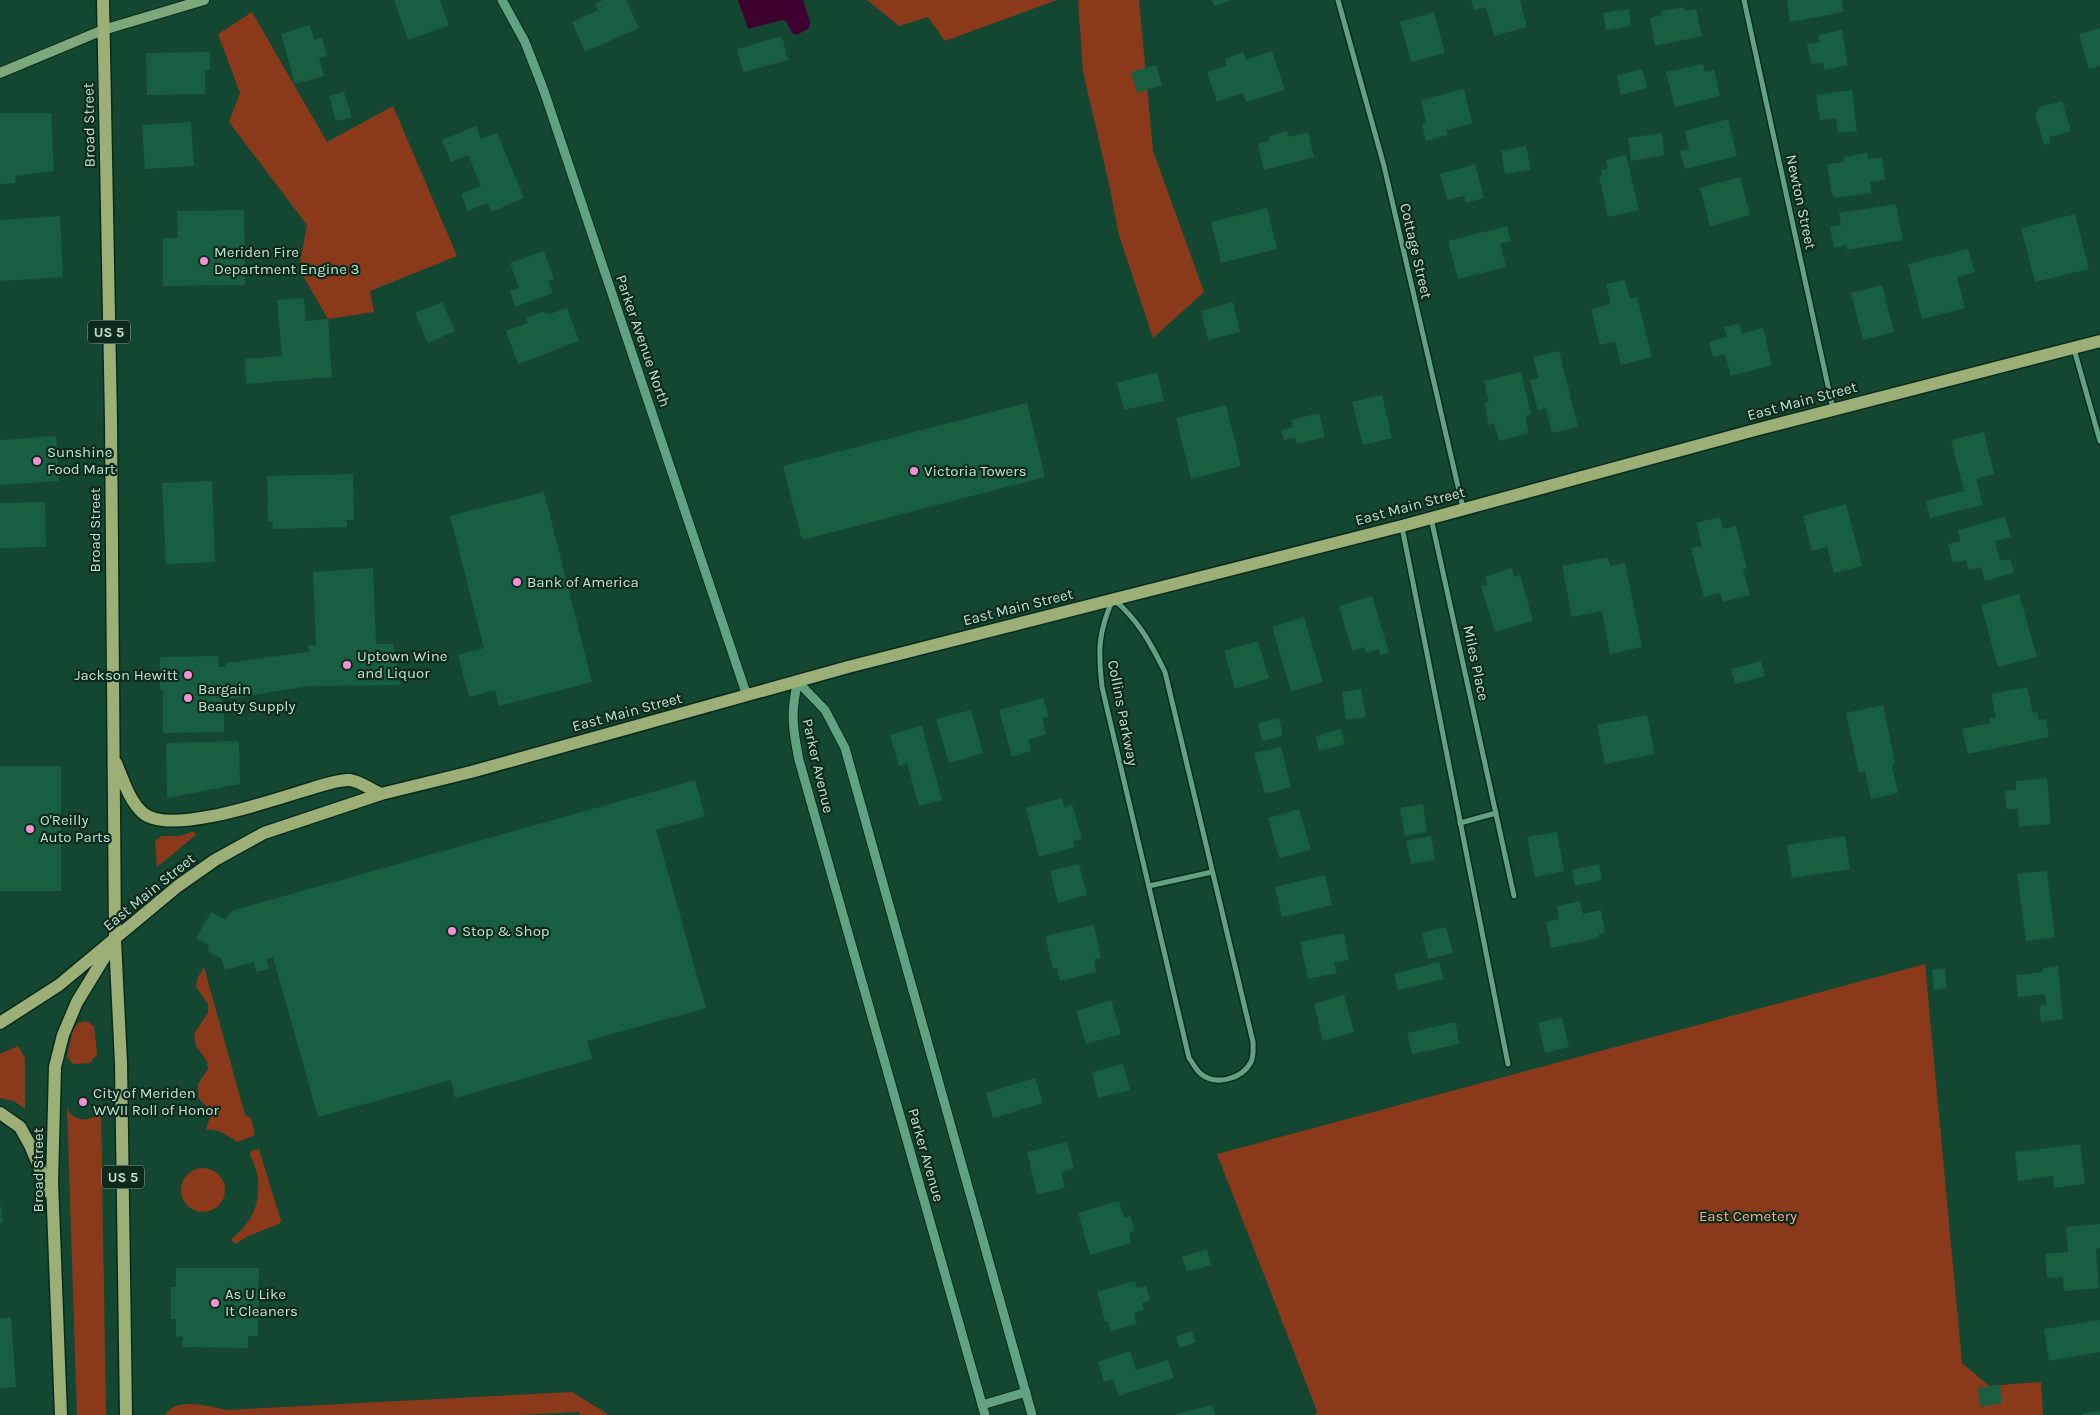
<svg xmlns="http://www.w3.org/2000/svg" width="2100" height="1415" font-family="Karla,sans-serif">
  <rect width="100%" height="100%" fill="#144731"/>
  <g fill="#8a3a1a">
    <polygon points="867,0 1057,0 945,41 928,17 899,26"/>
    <polygon points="1078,0 1139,0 1153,151 1204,292 1153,338 1119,235 1109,184 1083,71"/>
    <polygon points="252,12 327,142 393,106 457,256 370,291 374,312 328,319 299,269 307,225 229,122 240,93 218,34"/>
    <polygon points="191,832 194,832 196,835 157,867 155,841 162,836 180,836"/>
    <polygon points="1925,964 1962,1363 1989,1386 2041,1382 2043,1415 1315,1415 1317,1411 1217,1154"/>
    <polygon points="204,967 245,1115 251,1118 255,1135 238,1142 219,1131 206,1129 210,1118 210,1111 198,1097 198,1084 208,1069 207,1061 196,1046 194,1034 208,1013 208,1004 196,987 198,977"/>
    <polygon points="86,1021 94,1026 97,1054 90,1063 73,1064 67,1057 73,1030 78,1023"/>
    <polygon points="18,1046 25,1058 25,1109 14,1101 0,1098 0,1054"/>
    <path d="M67,1107C71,1119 82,1122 94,1117L101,1108L106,1415H77Z"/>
    <path d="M259,1149L281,1221L279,1224L248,1236L235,1244L231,1239C259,1219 266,1185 250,1155L251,1151Z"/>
    <circle cx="203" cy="1190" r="22"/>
    <path d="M572,1392L609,1415H580L579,1412L519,1415H165C177,1396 209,1407 227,1410Z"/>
  </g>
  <polygon fill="#3e002f" points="738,0 803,0 810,22 809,28 797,35 792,33 786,21 782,20 748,29"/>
  <g fill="#185e41">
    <polygon points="394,0 440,0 449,25 408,40"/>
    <polygon points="603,0 626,0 639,28 585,52 572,22 598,10 595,4"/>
    <polygon points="1212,0 1231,0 1214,6"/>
    <polygon points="1471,0 1520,0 1527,27 1494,36 1486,7 1474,10"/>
    <polygon points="1787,0 1842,0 1844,12 1790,22"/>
    <polygon points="1684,7 1685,11 1696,9 1702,36 1655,46 1650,18 1662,15 1661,11"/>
    <polygon points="1629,9 1631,26 1606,30 1603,13"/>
    <polygon points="1434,12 1445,53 1411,62 1400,22"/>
    <polygon points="310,25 314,40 322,38 327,56 319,58 324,76 295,84 281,34"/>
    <polygon points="2100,28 2100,66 2089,69 2079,34"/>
    <polygon points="1842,30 1848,65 1824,70 1823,62 1811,64 1807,44 1820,42 1818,35"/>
    <polygon points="782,36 788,60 743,72 737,49"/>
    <polygon points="1272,51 1285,90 1246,102 1243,93 1217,102 1207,72 1227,66 1225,59 1243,52 1246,60"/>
    <polygon points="210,52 210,70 205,70 205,94 147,95 146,53"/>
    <polygon points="1703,64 1705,72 1714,70 1720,96 1675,107 1666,72"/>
    <polygon points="1156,65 1162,85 1137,93 1131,72"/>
    <polygon points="1642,69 1647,88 1621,95 1617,75"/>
    <polygon points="1464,89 1472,122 1470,124 1446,130 1448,135 1426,141 1422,124 1426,123 1421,100"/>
    <polygon points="1852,90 1857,131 1838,133 1836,118 1820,120 1816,95"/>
    <polygon points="344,92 352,117 336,121 329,96"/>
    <polygon points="2062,101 2071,131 2049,137 2050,144 2044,145 2035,114 2040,107"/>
    <polygon points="0,113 51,113 54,171 15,176 16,183 0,184"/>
    <polygon points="1728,119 1737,156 1685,169 1680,151 1689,149 1685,131"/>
    <polygon points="191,122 194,166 145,169 142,125"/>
    <polygon points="476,126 481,139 497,133 524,198 491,212 488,203 468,211 461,194 481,186 468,155 451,162 442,140"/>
    <polygon points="1287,131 1288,137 1308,132 1314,157 1264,170 1258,144 1270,141 1269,136"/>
    <polygon points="1662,133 1664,155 1631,161 1628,138"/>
    <polygon points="1526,146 1531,170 1505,174 1501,151"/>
    <polygon points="1867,153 1868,159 1882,157 1885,180 1870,182 1872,193 1835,198 1832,195 1827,164 1845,162 1844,157"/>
    <polygon points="1626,155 1639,210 1608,217 1599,176 1602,175 1601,170 1608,168 1606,160"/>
    <polygon points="1475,164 1484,198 1466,203 1464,196 1447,200 1440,174"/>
    <polygon points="1740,177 1750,215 1710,226 1700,188"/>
    <polygon points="1896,204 1903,240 1847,250 1846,245 1834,248 1830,227 1841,225 1839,213"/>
    <polygon points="1267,208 1277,249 1221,263 1211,222"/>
    <polygon points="244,210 245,285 163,286 163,238 178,238 177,211"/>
    <polygon points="2075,214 2089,269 2035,282 2021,228"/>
    <polygon points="60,216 63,277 0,281 0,220"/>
    <polygon points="1507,226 1511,241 1500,244 1506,267 1458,279 1448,241"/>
    <polygon points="1968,249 1975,272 1957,277 1965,308 1922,319 1908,264"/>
    <polygon points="544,251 554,279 548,281 553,293 515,307 510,291 519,288 510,263"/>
    <polygon points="1625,280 1630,299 1637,297 1652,357 1621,365 1615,341 1600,345 1591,309 1611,304 1606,284"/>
    <polygon points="1882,285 1894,332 1863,340 1851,293"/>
    <polygon points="304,298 306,321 328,319 332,377 246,384 245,359 282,356 277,300"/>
    <polygon points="442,302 455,331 428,343 415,313"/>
    <polygon points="1233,302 1240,332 1208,340 1201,311"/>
    <polygon points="567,308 579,341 518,364 506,331 528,323 526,318 542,312 550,314"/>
    <polygon points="1739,324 1742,334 1763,328 1772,365 1731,376 1725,354 1713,357 1709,342 1727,337 1724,327"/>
    <polygon points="1559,351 1578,427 1552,433 1546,408 1538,411 1530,380 1539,378 1533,357"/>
    <polygon points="1157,372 1164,401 1124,410 1117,383"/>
    <polygon points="1521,372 1531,414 1525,416 1529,433 1499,441 1494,423 1489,425 1484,403 1489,402 1484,381"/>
    <polygon points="1382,395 1392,438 1363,445 1352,402"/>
    <polygon points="1027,403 1045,477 802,540 783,466"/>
    <polygon points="1226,405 1241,466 1191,479 1176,418"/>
    <polygon points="1319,413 1325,437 1297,444 1295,437 1284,440 1281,430 1293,427 1291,420"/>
    <polygon points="1984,432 1994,474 1976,479 1983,505 1930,518 1926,501 1964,491 1951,440"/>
    <polygon points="56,436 59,481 0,485 0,440"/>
    <polygon points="353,474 354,520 347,520 347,527 273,529 273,522 268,522 267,476"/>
    <polygon points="212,481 215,562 166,564 162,483"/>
    <polygon points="544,492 592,682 499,706 495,690 469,697 458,655 484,648 450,516"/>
    <polygon points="45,502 46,547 0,548 0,503"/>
    <polygon points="1846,504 1862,566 1834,573 1827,547 1812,551 1803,516"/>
    <polygon points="1720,517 1723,529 1736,526 1747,568 1743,569 1750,595 1723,602 1720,593 1704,597 1691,548 1702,546 1696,523"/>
    <polygon points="2005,517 2011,537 1995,541 2000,561 2010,559 2014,573 1985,581 1981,567 1969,570 1966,560 1953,563 1948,544 1960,541 1958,530"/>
    <polygon points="1608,557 1610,566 1625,563 1642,647 1610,654 1602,611 1572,617 1562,566"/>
    <polygon points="373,568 376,644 393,644 401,685 309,686 222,700 222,710 224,709 224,732 163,733 163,690 160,690 160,657 218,656 219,667 226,667 226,663 309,652 308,645 316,645 313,572"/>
    <polygon points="1512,568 1514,577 1520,575 1533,621 1495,632 1481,586 1488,585 1485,577"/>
    <polygon points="2019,594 2037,657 1998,667 1981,605"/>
    <polygon points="1372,596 1389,652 1380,655 1379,649 1366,653 1364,647 1352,651 1339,606"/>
    <polygon points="1304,617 1323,682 1291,691 1272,627"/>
    <polygon points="1258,641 1269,678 1235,689 1224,651"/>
    <polygon points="1761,661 1765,676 1735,684 1731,669"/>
    <polygon points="2027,687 2033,713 2037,712 2039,720 2046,719 2049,737 1968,754 1962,729 1990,723 1989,718 1996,717 1991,694"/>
    <polygon points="1361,689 1366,717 1346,720 1342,692"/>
    <polygon points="1043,698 1049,717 1042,718 1046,734 1028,740 1031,751 1012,757 999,710"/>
    <polygon points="1883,705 1895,763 1892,767 1898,793 1871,799 1865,771 1859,773 1846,713"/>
    <polygon points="971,710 983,753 949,763 936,719"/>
    <polygon points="1647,715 1655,754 1605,764 1597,725"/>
    <polygon points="1279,718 1283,736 1262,741 1258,723"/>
    <polygon points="922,726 942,800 919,806 907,763 899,766 890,735"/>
    <polygon points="1341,729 1345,744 1319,751 1316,736"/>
    <polygon points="239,741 240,784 167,798 166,743"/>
    <polygon points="1281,747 1291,787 1265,794 1254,753"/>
    <rect x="0" y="766" width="61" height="125"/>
    <polygon points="2047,778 2051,824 2019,827 2018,809 2006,809 2005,791 2016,790 2016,781"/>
    <polygon points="695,780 705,816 656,830 706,1008 587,1041 592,1059 455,1098 451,1080 318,1117 273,957 266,959 269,969 256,972 254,962 225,970 221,958 207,951 210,946 196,938 211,912 226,920 231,911"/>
    <polygon points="1062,798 1064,807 1072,804 1082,839 1073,841 1075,847 1039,857 1026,808"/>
    <polygon points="1423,804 1427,832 1405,836 1400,808"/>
    <polygon points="1299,809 1311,850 1279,858 1268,818"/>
    <polygon points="1557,832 1564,871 1535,877 1527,837"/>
    <polygon points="1431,836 1435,858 1434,860 1411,864 1406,841"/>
    <polygon points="1845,836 1850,869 1792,878 1787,845"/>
    <polygon points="1079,864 1087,895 1058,903 1050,871"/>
    <polygon points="1599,864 1602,880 1575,886 1572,870"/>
    <polygon points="2044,871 2047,873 2055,937 2026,941 2017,874"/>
    <polygon points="1325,875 1332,905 1282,917 1275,887"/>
    <polygon points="1580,901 1583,914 1601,910 1605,932 1599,934 1599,938 1551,948 1546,922 1559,919 1557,906"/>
    <polygon points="1094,925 1101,958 1094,960 1096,972 1060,981 1057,968 1053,969 1045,936"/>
    <polygon points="1446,927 1453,953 1428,959 1422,933"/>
    <polygon points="1344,933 1349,960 1334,963 1337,973 1308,979 1300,942"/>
    <polygon points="1439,962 1444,979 1398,990 1394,974"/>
    <polygon points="2058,966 2063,1019 2041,1022 2039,1006 2047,1005 2045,994 2018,997 2016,975 2043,972 2043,968"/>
    <polygon points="1945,969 1947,988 1934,990 1932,970"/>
    <polygon points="1344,995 1354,1032 1323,1041 1314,1004"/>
    <polygon points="1111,1000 1121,1034 1086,1044 1076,1011"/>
    <polygon points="1562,1017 1569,1047 1545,1053 1538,1023"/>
    <polygon points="1455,1022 1460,1044 1412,1054 1407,1033"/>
    <polygon points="1123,1064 1130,1090 1098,1098 1092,1072"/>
    <polygon points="1035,1078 1043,1103 993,1118 986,1093"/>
    <polygon points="1067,1142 1074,1169 1061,1172 1065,1188 1037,1194 1027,1152"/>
    <polygon points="2080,1144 2085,1184 2054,1188 2053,1176 2018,1181 2015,1152"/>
    <polygon points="1119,1201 1124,1218 1130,1216 1135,1231 1129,1233 1131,1243 1090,1255 1078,1213"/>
    <polygon points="0,1206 1,1206 3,1223 0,1223"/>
    <polygon points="2100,1224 2100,1248 2096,1249 2099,1288 2064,1291 2063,1277 2047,1278 2045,1254 2068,1252 2066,1227"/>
    <polygon points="1207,1249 1211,1265 1187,1272 1182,1257"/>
    <polygon points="176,1268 259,1268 258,1336 248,1336 248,1348 182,1347 183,1336 176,1337 176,1319 171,1319 171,1287 176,1287"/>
    <polygon points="1135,1281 1137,1288 1146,1286 1150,1300 1142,1303 1144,1310 1134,1313 1137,1324 1111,1331 1108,1321 1105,1321 1097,1292"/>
    <polygon points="11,1317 16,1387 0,1388 0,1318"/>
    <polygon points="2100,1320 2100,1352 2049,1361 2044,1329"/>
    <polygon points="1192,1331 1196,1342 1180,1348 1176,1337"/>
    <polygon points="1130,1351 1136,1370 1168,1360 1174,1378 1119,1396 1113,1379 1104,1382 1098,1362"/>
    <polygon points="2000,1385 2002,1403 1980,1407 1978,1388"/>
    <polygon points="1212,1405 1215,1415 1176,1415 1176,1414"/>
    <polygon points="2100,1411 2100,1415 2083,1415 2083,1413"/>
  </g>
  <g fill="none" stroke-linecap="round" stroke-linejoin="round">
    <g stroke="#072b1b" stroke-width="8">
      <g id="minor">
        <polyline points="1338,0 1384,166 1463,508"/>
        <polyline points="1744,0 1833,409"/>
        <polyline points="2074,349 2100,441"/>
        <polyline points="1431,518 1514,896"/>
        <polyline points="1402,527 1508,1064"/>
        <path d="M1113,599C1138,619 1151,644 1165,672L1253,1042C1253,1049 1254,1056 1251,1062C1242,1079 1216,1086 1201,1074C1196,1070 1193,1063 1189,1058L1102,687C1098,650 1098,633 1113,599Z"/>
        <polyline points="1460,823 1496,813"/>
        <polyline points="1149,886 1212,872"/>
      </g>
    </g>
    <g stroke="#072b1b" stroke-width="11">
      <g id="tertiary">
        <polyline points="502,0 525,42 544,91 747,696"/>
        <polyline points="982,1405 1026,1392"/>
        <path d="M985,1415L799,760C793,731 790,711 798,682L825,710L845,748L1032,1415"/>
      </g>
    </g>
    <g stroke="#072b1b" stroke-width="12">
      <polyline id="secondary" points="0,73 103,30 204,0"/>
    </g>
    <g stroke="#072b1b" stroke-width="15">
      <g id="primary">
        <polyline points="103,0 111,420 115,940 121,1063 126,1415"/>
        <path d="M116,763C123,779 129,801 143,813C171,837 278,798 313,788C323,785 339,779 350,780C359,781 372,790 381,794"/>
        <polyline points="0,1023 59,985 178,886 215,860 264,833 381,794 471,772 848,667 1402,526 1755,430 2100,341"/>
        <polyline points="0,1113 20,1127 30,1145 50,1193"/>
        <polyline points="61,1415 52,1182 55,1067 63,1035 77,1002 110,948"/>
      </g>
    </g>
    <use href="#minor" stroke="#60a281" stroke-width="5"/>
    <use href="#tertiary" stroke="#60a281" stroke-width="9"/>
    <use href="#secondary" stroke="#7da87c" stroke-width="10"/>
    <use href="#primary" stroke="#9baf77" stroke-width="12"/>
  </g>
  <g fill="#f591d3" stroke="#0e2a1d" stroke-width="2">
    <circle cx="204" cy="261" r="5"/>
    <circle cx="37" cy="461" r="5"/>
    <circle cx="914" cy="471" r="5"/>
    <circle cx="517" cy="582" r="5"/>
    <circle cx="347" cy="665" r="5"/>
    <circle cx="188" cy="675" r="5"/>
    <circle cx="188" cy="698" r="5"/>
    <circle cx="30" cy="829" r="5"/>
    <circle cx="452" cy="931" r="5"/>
    <circle cx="83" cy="1102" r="5"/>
    <circle cx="215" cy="1303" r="5"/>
  </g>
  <g text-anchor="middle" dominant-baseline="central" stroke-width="4.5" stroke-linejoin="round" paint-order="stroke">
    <g fill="#0e2a1d" stroke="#8baa9a" stroke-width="1">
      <rect x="88" y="320.5" width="42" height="23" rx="4"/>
      <rect x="102" y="1165.5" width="42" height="23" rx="4"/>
    </g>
    <g font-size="14" font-weight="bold" fill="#c0e1cf">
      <text x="109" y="332">US 5</text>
      <text x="123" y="1177">US 5</text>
    </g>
    <g font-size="15" fill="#c0e1cf" stroke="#0e2a1d">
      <text transform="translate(89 125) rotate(-91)">Broad Street</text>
      <text transform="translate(1801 202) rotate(78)">Newton Street</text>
      <text transform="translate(1416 251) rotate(77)">Cottage Street</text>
      <text transform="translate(643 341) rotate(71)">Parker Avenue North</text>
      <text transform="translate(1802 401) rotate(-15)">East Main Street</text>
      <text transform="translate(1410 506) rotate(-15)">East Main Street</text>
      <text transform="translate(95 530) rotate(-90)">Broad Street</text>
      <text transform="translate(1018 607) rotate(-14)">East Main Street</text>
      <text transform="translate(1476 663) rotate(78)">Miles Place</text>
      <text transform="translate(627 712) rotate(-15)">East Main Street</text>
      <text transform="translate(1123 713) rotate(79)">Collins Parkway</text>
      <text transform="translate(818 766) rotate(77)">Parker Avenue</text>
      <text transform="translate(149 892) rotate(-39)">East Main Street</text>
      <text transform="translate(926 1155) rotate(74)">Parker Avenue</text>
      <text transform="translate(38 1170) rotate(-90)">Broad Street</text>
    </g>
    <g font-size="15" fill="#c0e1cf" stroke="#0e2a1d" text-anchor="start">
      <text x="214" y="252">Meriden Fire<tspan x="214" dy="17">Department Engine 3</tspan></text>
      <text x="47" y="452">Sunshine<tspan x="47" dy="17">Food Mart</tspan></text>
      <text x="924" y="471">Victoria Towers</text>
      <text x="527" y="582">Bank of America</text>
      <text x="357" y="656">Uptown Wine<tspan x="357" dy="17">and Liquor</tspan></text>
      <text x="178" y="675" text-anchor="end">Jackson Hewitt</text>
      <text x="198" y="689">Bargain<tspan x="198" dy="17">Beauty Supply</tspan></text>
      <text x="40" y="820">O'Reilly<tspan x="40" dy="17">Auto Parts</tspan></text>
      <text x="462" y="931">Stop &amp; Shop</text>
      <text x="93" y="1093">City of Meriden<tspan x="93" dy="17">WWII Roll of Honor</tspan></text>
      <text x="225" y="1294">As U Like<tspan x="225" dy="17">It Cleaners</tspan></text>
    </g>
    <g font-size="15" fill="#f9ab8e" stroke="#0e2a1d">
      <text x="1748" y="1216">East Cemetery</text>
    </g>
  </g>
</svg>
